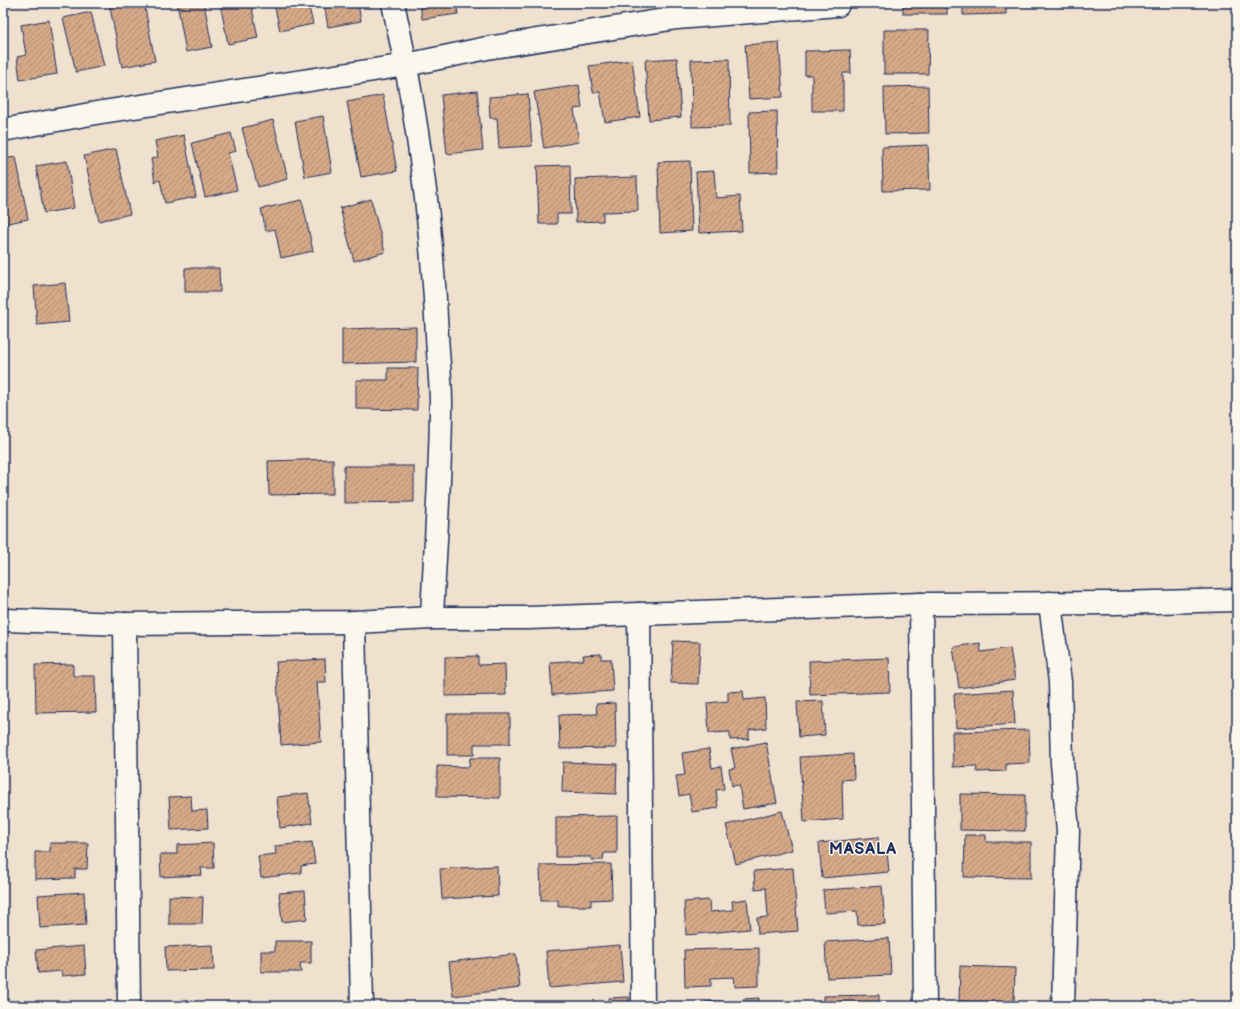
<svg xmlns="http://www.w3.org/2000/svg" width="1240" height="1009" font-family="'Balsamiq Sans',sans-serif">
  <defs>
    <pattern id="building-hatch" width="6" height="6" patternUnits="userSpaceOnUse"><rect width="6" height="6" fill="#d6a988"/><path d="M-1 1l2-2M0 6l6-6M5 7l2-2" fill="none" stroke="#ad8a72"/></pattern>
  </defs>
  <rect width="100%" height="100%" fill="#f0e0ce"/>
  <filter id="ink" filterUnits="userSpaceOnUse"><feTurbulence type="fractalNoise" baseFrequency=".025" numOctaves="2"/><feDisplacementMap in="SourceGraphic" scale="8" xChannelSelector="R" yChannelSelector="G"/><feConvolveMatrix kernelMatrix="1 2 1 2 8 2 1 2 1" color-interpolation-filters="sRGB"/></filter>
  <g filter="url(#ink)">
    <g fill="url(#building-hatch)" stroke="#1b2f5e">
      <polygon points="109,3 144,3 155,61 122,67"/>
      <polygon points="177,3 204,3 212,47 186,52"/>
      <polygon points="220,3 251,3 258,38 228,44"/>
      <polygon points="274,3 308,3 313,24 280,31"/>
      <polygon points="324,3 358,3 361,21 328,27"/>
      <polygon points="420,3 456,3 458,14 422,19"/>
      <polygon points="478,3 513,3 479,8"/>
      <rect x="903" y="3" width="44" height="11"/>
      <polygon points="963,3 1006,3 1006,14 963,15"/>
      <polygon points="91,12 104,66 76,72 63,18"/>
      <polygon points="49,20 57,74 20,80 17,57 26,55 21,25"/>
      <polygon points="884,30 929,30 928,74 884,74"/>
      <polygon points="779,42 783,97 749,99 745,45"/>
      <polygon points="850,50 851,73 843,73 843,111 812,111 812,75 805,75 805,51"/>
      <polygon points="677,58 681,117 649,120 645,60"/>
      <polygon points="729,59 730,126 692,127 691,60"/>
      <polygon points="632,60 640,117 605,122 600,92 593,92 589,66"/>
      <polygon points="579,85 582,108 574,109 579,142 544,148 534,92"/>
      <polygon points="928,86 929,133 885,134 884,87"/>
      <polygon points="477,91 483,150 447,154 441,95"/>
      <polygon points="528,94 532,146 499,148 497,118 490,118 489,97"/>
      <polygon points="383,95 397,171 361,177 347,102"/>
      <polygon points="777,111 778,172 750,173 749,112"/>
      <polygon points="323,116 332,172 305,177 295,121"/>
      <polygon points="273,120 288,179 258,187 242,128"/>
      <polygon points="231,133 236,151 228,153 237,190 205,197 192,143"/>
      <polygon points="184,135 196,197 165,203 160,180 155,182 151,159 158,157 155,141"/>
      <polygon points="928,145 930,190 883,191 882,147"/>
      <polygon points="116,149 130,214 99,221 84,156"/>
      <polygon points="16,157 28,219 3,224 3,159"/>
      <polygon points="67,161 74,208 44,213 36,166"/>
      <polygon points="690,161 692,231 660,233 658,162"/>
      <polygon points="570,165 571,214 557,214 557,224 539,224 537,166"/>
      <polygon points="714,171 716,198 740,196 742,231 699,233 696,172"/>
      <polygon points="637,177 638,211 603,212 603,221 576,222 575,179"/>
      <polygon points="371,199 385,252 354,261 340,208"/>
      <polygon points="302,200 313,251 281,258 275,229 266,231 261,209"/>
      <polygon points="185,268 219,268 220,292 185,292"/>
      <polygon points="65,283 69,322 37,325 34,286"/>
      <polygon points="416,327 416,362 342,364 342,329"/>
      <polygon points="388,368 418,368 417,410 356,409 356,380 388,380"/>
      <polygon points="333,459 333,494 269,495 268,461"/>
      <polygon points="344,466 414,466 414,502 344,503"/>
      <polygon points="673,641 700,642 698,684 671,683"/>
      <polygon points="980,643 981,652 1010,648 1015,680 959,688 953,647"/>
      <polygon points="601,654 601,659 611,659 613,691 552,695 550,662 584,660 583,655"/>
      <polygon points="478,656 478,665 505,664 506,695 445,696 445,657"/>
      <polygon points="889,658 890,692 810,695 809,661"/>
      <polygon points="325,659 326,682 317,682 321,742 281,745 276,662"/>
      <polygon points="73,664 73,676 95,676 96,712 36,713 35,665"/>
      <polygon points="1013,690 1015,724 956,728 954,694"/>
      <polygon points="743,691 744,700 765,698 766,728 749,730 749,739 730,740 730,732 709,733 707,703 728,701 728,692"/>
      <polygon points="823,701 825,735 799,737 797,702"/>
      <polygon points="615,703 616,748 560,749 559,715 597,714 596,704"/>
      <polygon points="447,714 510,714 510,744 474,744 474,755 447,755"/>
      <polygon points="1029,730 1030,763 1006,764 1006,771 977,772 976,766 953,767 952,732"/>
      <polygon points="766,742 777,803 743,809 739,785 732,786 729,769 735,768 731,749"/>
      <polygon points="709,749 712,768 721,766 724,789 716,790 718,808 692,812 689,794 679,796 676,776 685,775 682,753"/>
      <polygon points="853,754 854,779 842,780 843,819 804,822 800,757"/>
      <polygon points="470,758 500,758 500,798 437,797 437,766 469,767"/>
      <polygon points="563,762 617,764 616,794 562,792"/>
      <polygon points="308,793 312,823 280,828 277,797"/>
      <polygon points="960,794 1025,795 1025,831 960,830"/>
      <polygon points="191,796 192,811 207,810 208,828 171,830 169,797"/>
      <polygon points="782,811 792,850 736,864 726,825"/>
      <polygon points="617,816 617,853 604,853 603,860 591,860 591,857 556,857 556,817"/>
      <polygon points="965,835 986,835 986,842 1031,842 1031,878 964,877"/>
      <polygon points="878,837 879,853 887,852 889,872 822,878 819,843"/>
      <polygon points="312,842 315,864 301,866 301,873 261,878 258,856 276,854 275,846"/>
      <polygon points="50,843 88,843 87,869 75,869 75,878 35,879 35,852 50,852"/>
      <polygon points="213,843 214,868 201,868 202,875 161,877 160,854 177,854 177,845"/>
      <polygon points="611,864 612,899 591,900 591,906 558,906 558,900 541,900 540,865"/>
      <polygon points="497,866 498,896 442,899 440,869"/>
      <polygon points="793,868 798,931 758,934 757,918 768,917 766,888 755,889 754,871"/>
      <polygon points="882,886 885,924 858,925 857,911 825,913 823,890"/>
      <polygon points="305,891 307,919 282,922 279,893"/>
      <polygon points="84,892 86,925 40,928 38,895"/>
      <polygon points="169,896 203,897 202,924 169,924"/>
      <polygon points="747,899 750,929 686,935 684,902 709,900 710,912 733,910 732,901"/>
      <polygon points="889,938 891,975 827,978 825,942"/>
      <polygon points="275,941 311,941 311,963 300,963 301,972 261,972 261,951 275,951"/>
      <polygon points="213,945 214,970 166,971 165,947"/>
      <polygon points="620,945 623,982 549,988 546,951"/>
      <polygon points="84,946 86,974 62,976 61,971 38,973 36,950"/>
      <polygon points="759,948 759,986 735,987 734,977 711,978 711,986 685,987 684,950"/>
      <polygon points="516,954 520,988 453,996 449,962"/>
      <polygon points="960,966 1015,968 1014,1003 959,1001"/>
      <polygon points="879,995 879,1006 823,1006 823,996"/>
      <polygon points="629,997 629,1006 602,1006 609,1006 609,998"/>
      <polygon points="759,998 759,1006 743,1006 743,999"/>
      <polygon points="721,1001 722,1006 707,1006 706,1002"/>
    </g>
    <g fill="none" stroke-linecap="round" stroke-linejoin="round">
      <g stroke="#1b2f5e" stroke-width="25">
        <g id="minor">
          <path d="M393,3C417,112 432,223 437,335C438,358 441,381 441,403C441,475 435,546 432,618"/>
          <polyline points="3,130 96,113 406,65 487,48 677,18 838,5"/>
          <polyline points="1050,603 1060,682 1062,763 1068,831 1063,1006"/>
          <polyline points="921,604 925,1006"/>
          <polyline points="639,614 643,1006"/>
          <polyline points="354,622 362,1006"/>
          <polyline points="125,624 129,1006"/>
        </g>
      </g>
      <g stroke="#1b2f5e" stroke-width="25">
        <polyline id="tertiary" points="3,620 125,624 354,622 432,618 529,618 639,614 921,604 1115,603 1237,600"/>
      </g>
      <use href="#minor" stroke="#fbf7ec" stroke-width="22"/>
      <use href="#tertiary" stroke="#fbf7ec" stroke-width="22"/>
    </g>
  </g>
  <g text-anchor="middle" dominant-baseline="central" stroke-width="3" stroke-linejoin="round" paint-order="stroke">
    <g font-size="16" font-weight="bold" letter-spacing="1" fill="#1b2f5e" stroke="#fbf7ec">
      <text x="863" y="849">MASALA</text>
    </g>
  </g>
  <rect width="1240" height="1009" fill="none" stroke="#fbf7ec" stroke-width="16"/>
  <rect x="8" y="8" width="1224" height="993" fill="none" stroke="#1b2f5e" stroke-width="1.5" filter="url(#ink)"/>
</svg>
